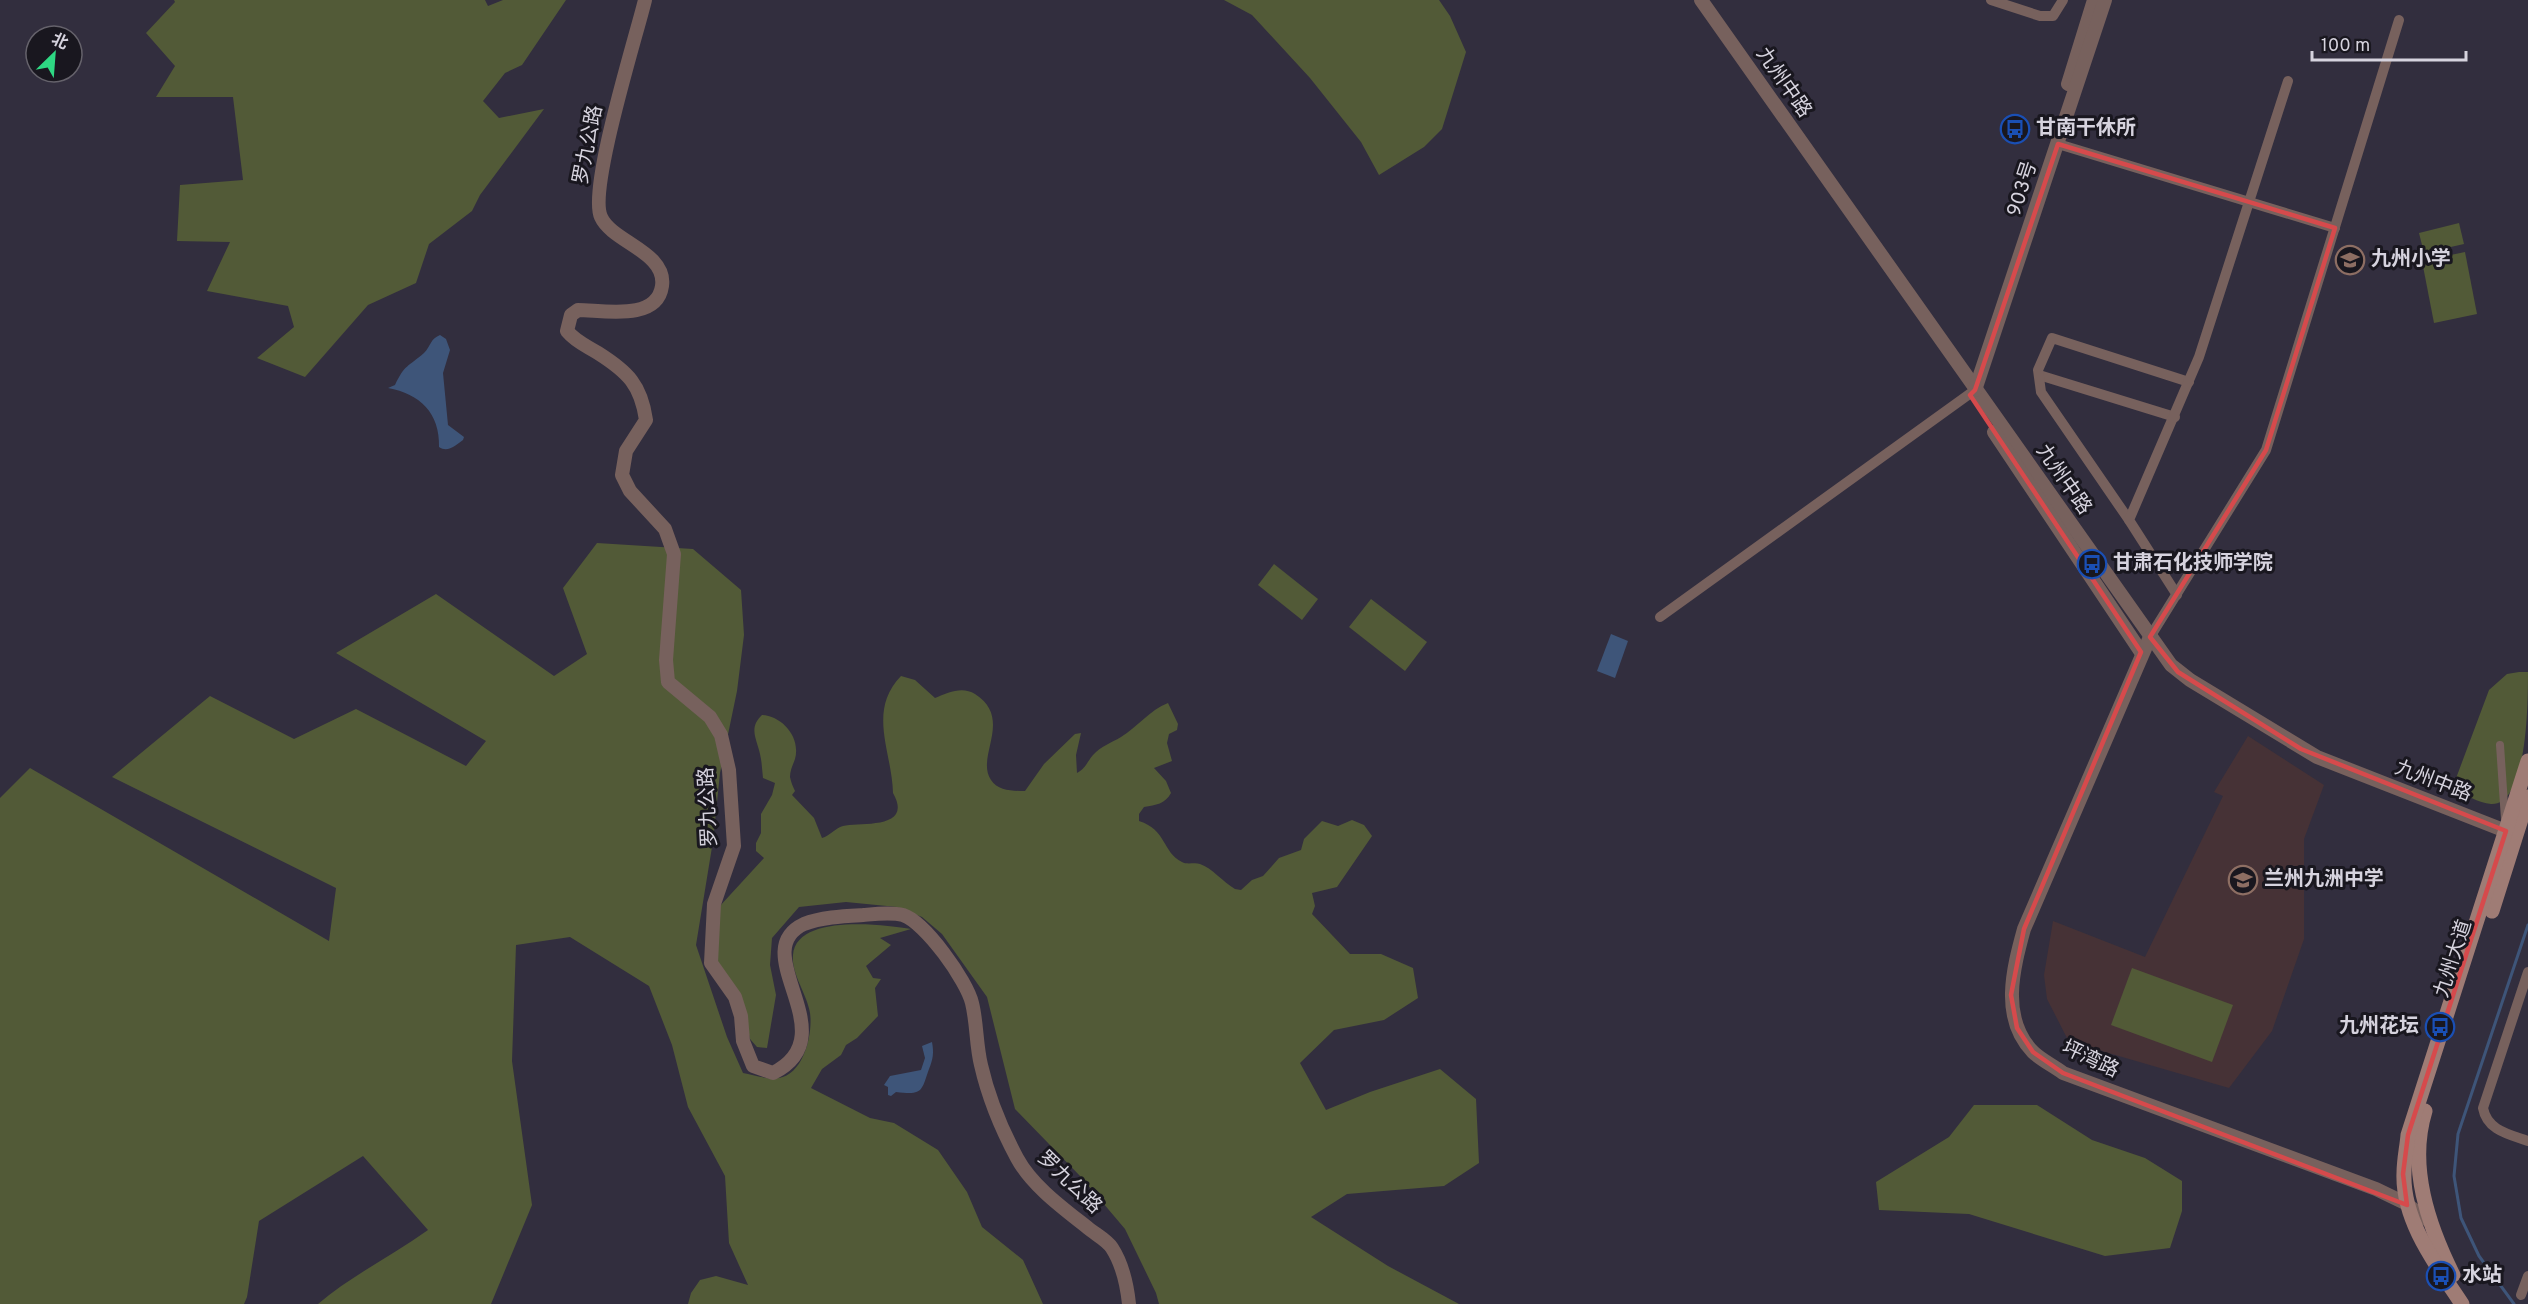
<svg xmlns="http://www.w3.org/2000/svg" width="2528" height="1304" font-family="Overpass,'Noto Sans SC',sans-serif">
  <rect width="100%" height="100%" fill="#322e3e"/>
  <polygon fill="#463236" points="2248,736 2324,785 2304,839 2304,939 2272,1031 2229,1088 2105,1052 2067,1038 2047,999 2044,975 2053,921 2145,957 2223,796 2214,792"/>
  <g fill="#525a37">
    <polygon points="174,0 485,0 488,6 503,0 566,0 522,65 505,73 483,101 499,118 544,109 480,195 472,211 429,244 416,283 368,305 305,377 257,358 294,327 288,306 207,291 230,242 177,241 180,185 243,180 233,97 156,97 175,66 146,33 175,2"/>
    <polygon points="1224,0 1439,0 1450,16 1466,52 1442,129 1424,147 1379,175 1361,142 1310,78 1252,15"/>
    <polygon points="2459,223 2464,244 2424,253 2419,233"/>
    <polygon points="2465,252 2477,314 2434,323 2422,261"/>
    <path d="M597,543L693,549L741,590L744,635L737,691L720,773L713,841L696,945L727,1037L743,1073C754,1075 768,1080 779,1078C804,1074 813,1033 810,1013C807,994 791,974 793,955C796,914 882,924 911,929L880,938L891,945L866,966L873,978L881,979L875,988L878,1016L857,1038L846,1045L841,1055L822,1069L811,1088L870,1118L894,1123L938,1150L967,1192L982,1227L1023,1260L1043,1304H688L691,1293L700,1280L716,1276L748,1285L729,1243L725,1176L688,1107L672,1045L649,986L570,937L516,945L512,1061L532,1205L491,1304H318C352,1275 392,1256 428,1230L363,1156L259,1221L247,1297L244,1304H0V798L30,768L329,941L336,888L112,777L210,696L294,739L356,709L466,766L486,741L336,653L436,594L554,676L587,654L563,588Z"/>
    <polygon points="1274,564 1318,599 1302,620 1258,585"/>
    <polygon points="1371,599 1427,642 1405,671 1349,627"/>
    <path d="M2519,672H2528C2528,701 2528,806 2491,804C2479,803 2464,794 2452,789L2489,690L2507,674Z"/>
    <path d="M901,676L915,680L935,698C948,692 963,686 975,694C1014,719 975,757 991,780C998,791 1013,791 1025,791L1044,764L1075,734L1081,733L1076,755L1077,773C1086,768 1087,762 1093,755C1101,746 1111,743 1121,737C1137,727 1150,710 1168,703L1178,724L1177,730L1169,734L1167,743L1172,761L1154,768L1166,781L1171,793C1165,804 1156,805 1144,807L1139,814V821C1167,830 1162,852 1182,862C1187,865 1195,862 1200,864C1212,868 1223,882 1235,889L1241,890L1252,880L1263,876L1279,858L1301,850L1304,839L1322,821L1338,826L1352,820L1364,825L1372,836L1337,887L1312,893L1315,906L1312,914L1350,954H1381L1413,968L1418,998L1384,1020L1334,1030L1300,1063L1326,1110L1370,1092L1440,1069L1476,1099L1479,1163L1444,1186L1347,1194L1311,1217L1388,1266L1459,1304H1159L1156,1293L1125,1229L1081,1177L1015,1109L987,997L942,934L922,917L897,907L846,902L799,907L772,938L770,965L776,995L767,1048L757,1047L750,1039L744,1014L715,963L719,907L764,858L756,851V843L761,833V814L772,795L775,783L763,778C762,770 762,762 760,754C757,739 748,728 762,715C782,716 801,737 795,759C793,765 790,770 790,777C791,782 793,787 795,791L792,795L814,818L822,838C830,836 835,828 843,826C860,822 914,830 893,793C892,751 867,711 901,676Z"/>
    <polygon points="2132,968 2233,1005 2212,1062 2111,1025"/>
    <polygon points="1974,1105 2037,1105 2092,1140 2145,1158 2182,1181 2182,1211 2170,1248 2105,1256 1969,1214 1879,1210 1876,1182 1949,1137"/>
  </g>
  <g fill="#3e5579">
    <path d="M440,335L446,339L450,350L443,373L448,425L464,437L463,440C456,445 448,453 439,447C440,413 420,394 388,388L395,385C405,364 408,367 424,353C431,346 430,339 440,335Z"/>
    <polygon points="1611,634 1628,641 1615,678 1597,671"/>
    <path d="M932,1042C934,1053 933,1059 929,1069C921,1092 923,1095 896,1092L891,1096L888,1095V1087L884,1085L890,1076L921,1070L925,1058L922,1046Z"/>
  </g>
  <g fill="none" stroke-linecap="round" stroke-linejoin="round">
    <polyline stroke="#3e5579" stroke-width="3" points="2514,1304 2479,1256 2461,1218 2454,1176 2458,1134 2528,925"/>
    <polyline stroke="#77615d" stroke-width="8" points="2500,745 2505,819"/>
    <g stroke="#77615d" stroke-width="10">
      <polyline points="1991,0 2040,16 2053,16 2063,0"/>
      <polyline points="2058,144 2335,228"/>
      <polyline points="2039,375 2175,417"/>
      <polyline points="2129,520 2041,392 2038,370 2052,338 2189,382"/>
      <polyline points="2177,595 2129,520 2199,357 2288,81"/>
      <polyline points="1660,617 1975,390"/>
      <polyline points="2150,637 2266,450 2399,20"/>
      <path d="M2528,972L2483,1108C2487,1130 2508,1134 2528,1141"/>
      <polyline points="2521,1295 2528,1276"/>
    </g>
    <g stroke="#77615d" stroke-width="14">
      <path d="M645,0C636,37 588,190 601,217C612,242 667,252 662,286C657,322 602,310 578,310L571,315L567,331C576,342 587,346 598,353C628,372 641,385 646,420L626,451L622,475L630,491L665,529L674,554L666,660L668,682L710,717L721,735L729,770L734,846L714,904L711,963L735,997L741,1016L743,1041L753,1066L773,1073C849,1035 744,952 804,924C821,917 845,916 863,915C875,914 891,912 903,915C925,922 967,981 972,1003C977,1023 976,1045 981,1065C988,1096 1002,1130 1017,1158C1032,1186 1064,1209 1088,1228C1095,1234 1107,1240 1112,1248C1123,1265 1127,1285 1129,1304"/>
      <polyline points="1701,0 2171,665 2190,680 2317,757 2516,835"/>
      <polyline points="2068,84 2094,0"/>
      <polyline points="1975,390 2105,0"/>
      <polyline points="1994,432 2141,652"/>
      <path d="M2150,637L2024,929C2013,969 2000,1018 2033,1052C2041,1060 2054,1066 2063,1073L2376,1189L2405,1203L2429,1221"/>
    </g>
    <g stroke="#9f7c75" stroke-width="15">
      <polyline points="2492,911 2528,797"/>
      <path d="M2425,1111C2408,1166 2428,1225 2453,1275"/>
      <path d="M2462,1304C2437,1266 2402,1221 2404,1173C2404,1160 2407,1147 2408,1135L2528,761"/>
    </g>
  </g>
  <path fill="none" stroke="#d64a4c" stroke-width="4.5" stroke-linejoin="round" d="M2058,144L2335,228L2266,450L2150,637L2178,672L2301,749L2506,831L2408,1135L2403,1174L2407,1205L2063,1073L2033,1052L2017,1028L2011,995L2024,929L2141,652L1970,395L1975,390Z"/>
  <defs>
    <g id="bus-ring" transform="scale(1.5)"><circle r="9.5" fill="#19171f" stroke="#1a4fb4" stroke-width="1.5"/><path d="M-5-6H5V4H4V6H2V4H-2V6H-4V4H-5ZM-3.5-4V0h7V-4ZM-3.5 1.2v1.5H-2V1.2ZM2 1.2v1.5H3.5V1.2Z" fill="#1a4fb4"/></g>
    <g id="school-ring" transform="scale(1.5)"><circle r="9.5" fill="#19171f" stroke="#8d6e63" stroke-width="1.5"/><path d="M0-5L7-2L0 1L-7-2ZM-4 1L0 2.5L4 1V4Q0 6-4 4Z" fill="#8d6e63"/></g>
  </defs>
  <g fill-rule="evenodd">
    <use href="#bus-ring" x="2015" y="129"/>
    <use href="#school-ring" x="2350" y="260"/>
    <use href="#bus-ring" x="2092" y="564"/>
    <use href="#school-ring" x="2243" y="880"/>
    <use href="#bus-ring" x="2440" y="1027"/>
    <use href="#bus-ring" x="2441" y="1276"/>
  </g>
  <g text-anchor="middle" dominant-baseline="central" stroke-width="6" stroke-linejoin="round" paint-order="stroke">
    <g font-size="20" fill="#d6d3de" stroke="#19171f">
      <text transform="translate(1783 83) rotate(55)">九州中路</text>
      <text transform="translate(589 145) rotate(-79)">罗九公路</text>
      <text transform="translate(2023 189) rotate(-72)">903号</text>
      <text transform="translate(2063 480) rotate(55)">九州中路</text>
      <text transform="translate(2433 782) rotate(21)">九州中路</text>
      <text transform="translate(709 807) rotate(-93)">罗九公路</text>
      <text transform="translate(2454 959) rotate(-72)">九州大道</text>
      <text transform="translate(2090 1060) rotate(25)">坪湾路</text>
      <text transform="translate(1069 1183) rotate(44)">罗九公路</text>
    </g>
    <g font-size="20" font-weight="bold" fill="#d6d3de" stroke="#19171f" text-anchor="start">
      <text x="2036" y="129">甘南干休所</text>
      <text x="2371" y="260">九州小学</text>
      <text x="2113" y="564">甘肃石化技师学院</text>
      <text x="2264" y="880">兰州九洲中学</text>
      <text x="2419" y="1027" text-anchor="end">九州花坛</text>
      <text x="2462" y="1276">水站</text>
    </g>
  </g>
  <g transform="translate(54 54) rotate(25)"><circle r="28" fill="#19171f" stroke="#65626b" stroke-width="1.5"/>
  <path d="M0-4.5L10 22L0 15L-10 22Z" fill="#2ed883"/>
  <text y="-9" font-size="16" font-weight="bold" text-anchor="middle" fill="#d6d3de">北</text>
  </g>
  <path d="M2312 51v9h154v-9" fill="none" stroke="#d6d3de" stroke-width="3"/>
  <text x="2321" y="51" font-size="18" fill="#d6d3de" stroke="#19171f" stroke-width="4.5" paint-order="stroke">100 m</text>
</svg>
